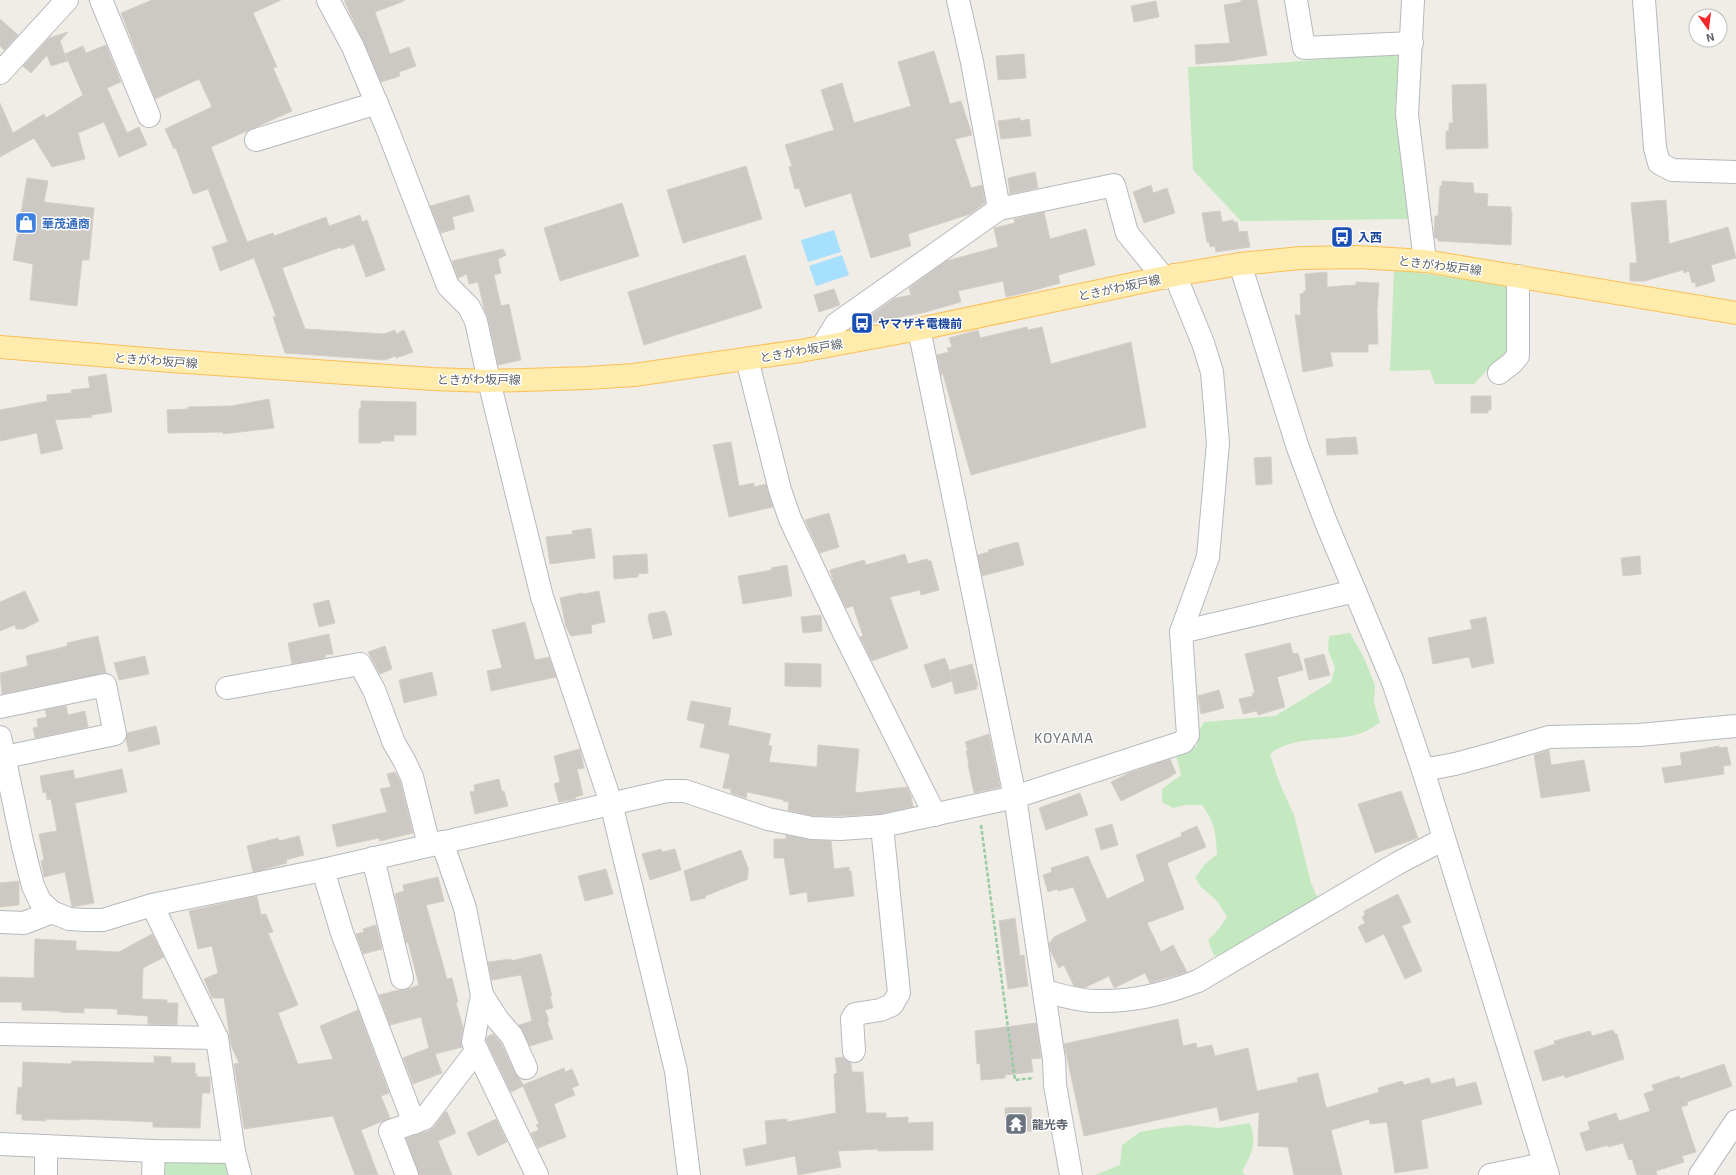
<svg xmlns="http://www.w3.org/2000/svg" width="1736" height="1175" font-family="'Exo 2','Noto Sans JP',sans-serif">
  <rect width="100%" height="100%" fill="#f0ede6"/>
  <g fill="#c4e9c1">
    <polygon points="1400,53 1395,108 1409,219 1241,221 1193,170 1188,67 1263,64"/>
    <polygon points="1394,269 1513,287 1514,355 1506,360 1496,361 1474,384 1435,384 1430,370 1390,371"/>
    <path d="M1350,633L1364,658L1375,685L1374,702L1380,723C1373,727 1364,733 1355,735C1327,742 1294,735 1270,754L1279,782L1294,815L1311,883L1318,899L1231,952L1214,956L1208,940L1218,930L1227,917L1218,902L1201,887L1195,878L1205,864L1217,854C1216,834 1215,822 1202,805H1185L1173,808L1162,802V789L1181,775L1176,754L1197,746L1199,731L1204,722L1275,716L1331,682L1335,668L1328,650L1329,636Z"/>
    <path d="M1250,1123C1257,1143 1252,1154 1242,1171L1245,1175H1095L1120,1165L1122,1145L1140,1132L1162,1128L1187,1125L1219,1128Z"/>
    <polygon points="167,1158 224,1159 229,1164 230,1175 159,1175 160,1164"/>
  </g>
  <g fill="#a7e0ff">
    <polygon points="834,230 841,252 808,262 801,240"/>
    <polygon points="842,255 849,275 816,286 809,266"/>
  </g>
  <g fill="#ccc8c3" stroke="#d6cfc4">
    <polygon points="152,0 281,0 253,13 277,67 273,68 292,111 211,147 247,242 273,233 274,236 326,217 329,226 360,215 362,222 367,220 385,270 366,277 354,244 341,249 341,247 282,268 305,329 384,334 395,330 396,334 404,330 413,352 396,358 395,356 385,360 285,353 273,317 276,316 254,258 220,271 212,247 228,242 208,189 193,194 176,148 174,149 165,129 212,107 199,79 155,99 121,13"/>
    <polygon points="344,0 404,0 404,1 375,12 390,54 409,47 416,66 399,72 400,76 381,82"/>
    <polygon points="1241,0 1257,0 1267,55 1231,61 1196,64 1195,45 1230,43 1224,5 1241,2"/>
    <polygon points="1156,1 1159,17 1134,22 1131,6"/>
    <polygon points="0,19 18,35 4,50 0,46"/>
    <polygon points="68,32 60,41 67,61 51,66 47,55 31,73 23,66 49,38"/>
    <polygon points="106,45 121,82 107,88 127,133 139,127 147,145 119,157 104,122 78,133 85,159 52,167 34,138 0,157 0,103 13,133 44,114 46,118 83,95 65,54 83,46 86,53"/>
    <polygon points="934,51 950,104 961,101 972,135 955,139 971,188 982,185 985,203 970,214 908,234 911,246 871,258 851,193 805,207 799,188 795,189 789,167 792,166 785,145 834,130 821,90 842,83 854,123 911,106 898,62"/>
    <polygon points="1024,54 1026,78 998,80 996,56"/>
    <polygon points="1486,84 1488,148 1446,149 1446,131 1449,131 1449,123 1453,123 1452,85"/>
    <polygon points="1020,118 1021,121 1029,119 1031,136 1001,139 998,121"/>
    <polygon points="746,166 762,219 683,243 667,190"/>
    <polygon points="1035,172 1038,188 1010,194 1008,178"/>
    <polygon points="27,178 48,181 44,202 94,208 89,260 82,260 77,306 30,300 33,264 13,260"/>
    <polygon points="1442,181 1473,183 1474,193 1488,194 1487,206 1511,207 1511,212 1512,212 1511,245 1438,241 1438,239 1435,238 1434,235 1435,216 1438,216 1440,186 1442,186"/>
    <polygon points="1151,185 1153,193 1167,188 1175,213 1144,223 1133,192"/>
    <polygon points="469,195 474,211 452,217 455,229 441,233 430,206"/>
    <polygon points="1666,200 1669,244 1728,227 1736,258 1711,265 1715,281 1696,287 1695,282 1692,283 1689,271 1684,273 1683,270 1644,281 1630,281 1630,263 1637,263 1631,203"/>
    <polygon points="622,203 639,256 560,281 544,228"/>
    <polygon points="1220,211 1222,222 1233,220 1233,222 1237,222 1239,232 1247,231 1250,247 1216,252 1215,246 1210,247 1209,242 1207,242 1202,213"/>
    <polygon points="1044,212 1050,239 1086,229 1095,265 1058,275 1060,283 1024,293 1006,297 1003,281 958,291 961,302 922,313 857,325 895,298 911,295 909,288 946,261 998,247 994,228 1015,223 1014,219"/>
    <polygon points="503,249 506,255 498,259 501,273 494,275 501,306 509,304 521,360 498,365 488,318 484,309 478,282 469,284 467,274 458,278 452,261"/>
    <polygon points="745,255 762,308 644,345 628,292"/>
    <polygon points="1327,272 1327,287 1356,285 1356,282 1379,283 1377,311 1378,344 1368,344 1368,352 1330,352 1333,366 1303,372 1295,315 1301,315 1300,294 1304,293 1304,291 1306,291 1305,274"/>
    <polygon points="834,289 840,305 819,312 814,295"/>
    <polygon points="1027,327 1028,330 1042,327 1051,364 1131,342 1146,427 971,475 943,374 941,375 937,355 949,352 947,348 952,347 949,338 978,330 980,338"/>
    <polygon points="106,374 112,412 91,415 92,417 55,420 63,449 41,454 37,433 0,441 0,410 47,401 47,395 72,393 71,390 90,388 88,377"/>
    <polygon points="1471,396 1491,396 1491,410 1488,410 1488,413 1471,413"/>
    <polygon points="269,399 274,428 223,434 223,432 168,433 167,410 188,409 188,407 231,406"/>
    <polygon points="361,401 416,402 416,435 394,435 394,441 381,441 381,443 359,443 359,409 361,409"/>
    <polygon points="1356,437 1358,454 1327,455 1326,439"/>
    <polygon points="731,442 739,486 754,483 754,487 766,484 773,507 729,517 713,445"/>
    <polygon points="1271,457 1272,484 1256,485 1254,458"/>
    <polygon points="829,513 839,547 820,553 805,520"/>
    <polygon points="591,528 595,558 550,564 546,537 573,534 572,531"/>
    <polygon points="1018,542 1024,565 982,576 978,555 989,552 988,550"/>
    <polygon points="647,554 648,573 638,574 638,577 614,579 613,556"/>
    <polygon points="905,554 908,564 927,559 928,561 931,561 939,590 921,595 920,590 890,597 908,648 872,661 860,637 863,636 853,606 846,608 834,584 830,570 864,560 866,565"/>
    <polygon points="1640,556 1641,574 1623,576 1621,558"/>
    <polygon points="787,565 792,596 743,604 738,576 772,570 771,568"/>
    <polygon points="25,591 39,621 23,629 16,629 15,625 0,631 0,602"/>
    <polygon points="599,591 605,622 591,625 592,633 571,636 566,627 560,598 582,593 583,594"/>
    <polygon points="329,600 335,623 319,627 313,604"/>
    <polygon points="665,611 666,614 667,614 672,635 653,639 648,618 649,614"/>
    <polygon points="821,615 822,631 803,633 801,617"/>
    <polygon points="1486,617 1494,663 1472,668 1469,657 1433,664 1428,638 1472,629 1470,620"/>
    <polygon points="525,622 535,660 549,657 556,677 491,691 487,671 502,668 492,630"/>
    <polygon points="329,634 333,654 325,655 325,658 292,664 288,643"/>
    <polygon points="98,636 106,673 2,694 0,673 28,666 26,656 68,646 67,643"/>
    <polygon points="1290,643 1293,654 1298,653 1303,670 1277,677 1285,707 1258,715 1257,711 1243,714 1239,699 1253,696 1252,693 1255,693 1245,654"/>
    <polygon points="385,646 392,669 380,674 368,652"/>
    <polygon points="1324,654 1330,675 1309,680 1304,659"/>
    <polygon points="145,656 149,674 119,680 114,663"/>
    <polygon points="945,658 952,678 950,670 972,664 978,686 976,686 977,689 955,694 952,681 932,688 924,665"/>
    <polygon points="785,663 821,664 821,687 785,686"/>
    <polygon points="432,672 437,695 404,703 399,680"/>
    <polygon points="1219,690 1224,708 1201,714 1198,696"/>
    <polygon points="691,701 731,708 728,725 771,734 768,745 772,746 769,762 817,767 818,745 859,749 855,793 907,787 911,796 913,807 880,814 840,816 813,816 788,810 789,802 783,801 784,800 747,792 746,798 731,793 731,789 723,788 730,754 700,747 705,724 687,720"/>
    <polygon points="66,706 68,715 85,711 88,727 35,738 33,728 38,727 37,719 47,717 45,710"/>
    <polygon points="156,726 160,744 129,752 126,739 127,733"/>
    <polygon points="989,734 1000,787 974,793 968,764 969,764 966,751 968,751 965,742"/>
    <polygon points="1719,746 1719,748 1727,747 1731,765 1723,766 1724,774 1665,783 1662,768 1682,765 1680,753"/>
    <polygon points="580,749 584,768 577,769 583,795 575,797 576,799 559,802 554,784 560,782 554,756"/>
    <polygon points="1549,750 1551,765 1584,760 1590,791 1541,798 1534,755"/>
    <polygon points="1170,759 1176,773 1172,775 1172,776 1121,801 1111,782 1129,773"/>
    <polygon points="122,769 127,792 75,803 94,903 72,907 65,872 44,877 41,861 44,860 39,834 57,831 51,799 47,800 46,792 43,793 40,776 73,770 75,779"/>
    <polygon points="395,772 400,781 413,833 380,841 379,838 337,847 332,825 387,812 380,789 391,787 387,774"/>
    <polygon points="499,779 502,792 504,791 508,806 475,814 470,792 475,791 474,785"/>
    <polygon points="1401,791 1418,838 1375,853 1358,804"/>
    <polygon points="1080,793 1088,815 1046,830 1039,808"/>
    <polygon points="1112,824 1118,845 1101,850 1095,829"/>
    <polygon points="1197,826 1206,847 1167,863 1184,909 1147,923 1161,952 1173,945 1187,972 1150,983 1145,973 1114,988 1109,976 1084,988 1074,986 1064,965 1059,968 1050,950 1049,944 1054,937 1087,921 1073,887 1058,891 1057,889 1048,892 1043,875 1052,872 1051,868 1088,856 1107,899 1145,881 1136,855 1182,836 1181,833"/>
    <polygon points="786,835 810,840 831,841 834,869 849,867 849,871 851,871 854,896 808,902 807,892 790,895 784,858 774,858 774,839 786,839"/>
    <polygon points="299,836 304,855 286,860 287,863 253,872 247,846 278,838 279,841"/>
    <polygon points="661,849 662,852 675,849 681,870 650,880 642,854"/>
    <polygon points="741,850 748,868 748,875 747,876 748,879 705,896 706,898 691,901 684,871"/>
    <polygon points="606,869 613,894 585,901 578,876"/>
    <polygon points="438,877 444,901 426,905 447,979 452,978 458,1002 456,1003 463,1027 461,1040 462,1047 435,1054 442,1073 413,1084 403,1058 429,1048 421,1017 390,1025 379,995 399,990 405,990 419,985 408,942 406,943 395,894 404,891 403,885"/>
    <polygon points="19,881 19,905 0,907 0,883"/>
    <polygon points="1398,894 1411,922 1402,926 1422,971 1405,979 1384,934 1366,943 1358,927 1365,923 1362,917 1365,915 1364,911"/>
    <polygon points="257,896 261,915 266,914 273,932 268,933 298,1005 278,1013 298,1064 333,1059 320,1026 358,1010 389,1093 381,1096 390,1118 361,1130 378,1175 355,1175 333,1116 244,1129 234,1064 239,1063 231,1045 224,998 212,998 204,979 218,973 212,946 198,949 189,911"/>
    <polygon points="1015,918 1020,956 1024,955 1028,986 1008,989 999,921"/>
    <polygon points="376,925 382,949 363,954 356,934 364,932 363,929"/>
    <polygon points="152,934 164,957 143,968 142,999 167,1000 167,1003 178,1003 177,1025 148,1024 148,1016 117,1014 118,1009 84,1008 84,1013 60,1012 60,1011 22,1010 22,1002 0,1002 0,977 34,978 35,939 76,941 76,950 119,952"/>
    <polygon points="541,954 552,996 550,996 553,1008 545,1010 549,1021 547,1022 553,1039 530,1046 519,1025 532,1021 521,975 492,980 488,962 511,959 511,961"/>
    <polygon points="1178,1019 1183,1046 1196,1043 1197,1048 1212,1045 1215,1056 1248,1048 1257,1091 1298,1082 1297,1078 1318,1073 1326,1108 1379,1092 1378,1088 1402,1081 1404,1085 1429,1078 1431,1084 1454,1078 1456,1087 1476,1082 1482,1104 1421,1120 1428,1168 1395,1173 1387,1122 1370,1124 1369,1119 1331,1130 1342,1175 1294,1175 1288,1147 1258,1146 1259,1112 1220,1121 1217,1107 1084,1136 1064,1044"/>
    <polygon points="1036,1023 1041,1058 1031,1059 1033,1072 1005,1075 1005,1078 981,1080 980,1063 977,1064 975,1031"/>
    <polygon points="1613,1030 1615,1034 1617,1034 1624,1059 1565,1078 1564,1075 1543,1081 1534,1051 1555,1044 1554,1041 1590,1031 1592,1036"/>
    <polygon points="493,1034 501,1043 515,1073 520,1079 523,1085 564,1068 565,1072 572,1069 579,1085 572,1088 575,1095 554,1104 566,1137 538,1148 531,1133 539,1130 536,1125 539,1124 523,1086 511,1092 486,1040 487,1037"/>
    <polygon points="154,1056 171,1057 171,1063 195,1063 195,1074 197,1074 197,1077 210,1077 210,1093 202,1093 200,1128 153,1127 153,1122 110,1120 79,1119 79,1120 46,1119 46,1121 22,1120 22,1114 16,1114 18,1087 22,1088 23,1062 71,1064 72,1061 154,1063"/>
    <polygon points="843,1057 851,1063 852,1072 863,1072 866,1113 886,1113 886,1118 908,1117 908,1123 933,1122 933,1150 878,1151 878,1149 838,1151 841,1167 798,1175 795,1156 746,1166 743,1149 767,1144 765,1121 787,1119 787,1122 836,1113 834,1074 837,1073 835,1058"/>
    <polygon points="1724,1064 1732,1086 1687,1102 1688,1105 1681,1107 1696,1152 1682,1156 1684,1162 1656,1171 1657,1175 1637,1175 1632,1159 1629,1160 1623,1143 1608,1147 1608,1145 1586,1151 1580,1133 1590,1130 1588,1122 1616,1113 1619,1121 1650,1111 1644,1094 1654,1090 1652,1085 1679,1076 1680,1079"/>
    <polygon points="1031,1107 1032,1131 1006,1132 1005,1108"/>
    <polygon points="445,1112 447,1112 456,1133 438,1141 452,1175 419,1175 406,1138 429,1131 434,1127"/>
    <polygon points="496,1119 507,1142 478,1156 467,1133"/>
  </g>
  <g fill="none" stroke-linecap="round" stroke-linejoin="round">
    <g stroke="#b6b9bd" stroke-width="24">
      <g id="minor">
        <polyline points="101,0 149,116"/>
        <polyline points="328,0 353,47 387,128 448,286 469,307 476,321 489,381 542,597 611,803 676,1071 689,1175"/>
        <polyline points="958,0 972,62 999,209"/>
        <polyline points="1296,0 1304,48 1412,43"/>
        <polyline points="1413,0 1407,115 1425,261"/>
        <polyline points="1644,0 1655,148 1659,163 1672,170 1736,172"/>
        <polyline points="0,73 67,0"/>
        <polyline points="256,140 377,103"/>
        <polyline points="1240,264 1298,448 1325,520 1393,682 1423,770 1548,1175"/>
        <polyline points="919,329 1015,797 1054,1060 1055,1085 1071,1175"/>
        <polyline points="822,347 836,324 999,209 1114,185 1127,233 1164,278"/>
        <polyline points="747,359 780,490 790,519 844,633 935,815"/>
        <polyline points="1499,373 1512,363 1518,356 1518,276"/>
        <polyline points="1181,632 1355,591"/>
        <polyline points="227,688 360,664 374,690 394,743 404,760 412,777 429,845"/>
        <polyline points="0,707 105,685 115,734 5,757"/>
        <polyline points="0,737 23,846 33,886 40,901 52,912 69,919 86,920 103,920 152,905 323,870 667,791 685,791 768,819 812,828 840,829 882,826 1015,797 1183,742 1188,735 1181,632 1208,557 1218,443 1212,372 1203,343 1175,275"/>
        <polyline points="1423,770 1455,764 1492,754 1549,737 1639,735 1736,726"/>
        <polyline points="442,842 465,908 482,995 473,1042 537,1175"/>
        <polyline points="373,858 402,978"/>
        <polyline points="323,870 342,933 414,1123"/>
        <polyline points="152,905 217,1038 234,1152 240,1175"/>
        <polyline points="0,922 24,923 52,912"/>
        <path d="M1044,991C1061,995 1079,1001 1096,1001C1133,1002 1164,994 1198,981L1398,863L1444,839"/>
        <polyline points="482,995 498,1020 512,1036 526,1068"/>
        <polyline points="0,1034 217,1038"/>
        <polyline points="854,1051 852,1019 855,1014 880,1010 892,1005 899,993 882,826"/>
        <polyline points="0,1144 154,1151 234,1152"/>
        <polyline points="46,1175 46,1146"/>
        <polyline points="153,1175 154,1151"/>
        <polyline points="407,1175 390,1131 424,1119 477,1050"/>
        <polyline points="1490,1175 1544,1164"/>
        <polyline points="1700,1175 1736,1121"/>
      </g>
    </g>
    <g stroke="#fabf56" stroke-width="24">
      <polyline id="major" points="0,347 171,361 433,379 489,381 587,378 634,375 800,351 919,329 1175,275 1240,264 1301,258 1358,257 1425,261 1736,313"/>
    </g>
    <polyline stroke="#99cba4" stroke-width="2.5" stroke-dasharray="4 2" stroke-linecap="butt" points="981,825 1015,1080 1034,1078"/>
    <use href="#minor" stroke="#fff" stroke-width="22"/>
    <use href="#major" stroke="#ffebac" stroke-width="22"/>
  </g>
  <defs>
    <g id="shop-square" transform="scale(1.15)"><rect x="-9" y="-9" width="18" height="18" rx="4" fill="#3f7fe0" stroke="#fff"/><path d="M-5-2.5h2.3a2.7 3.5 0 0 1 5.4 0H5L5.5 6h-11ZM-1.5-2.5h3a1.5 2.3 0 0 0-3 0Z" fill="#fff"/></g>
    <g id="bus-square" transform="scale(1.15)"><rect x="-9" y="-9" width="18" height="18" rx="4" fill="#1a4fb4" stroke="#fff"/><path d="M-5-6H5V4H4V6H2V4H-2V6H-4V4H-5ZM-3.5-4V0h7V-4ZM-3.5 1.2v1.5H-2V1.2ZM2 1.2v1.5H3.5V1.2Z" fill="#fff"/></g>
    <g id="temple-square" transform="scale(1.15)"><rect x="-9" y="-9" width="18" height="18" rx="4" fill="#6b7280" stroke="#fff"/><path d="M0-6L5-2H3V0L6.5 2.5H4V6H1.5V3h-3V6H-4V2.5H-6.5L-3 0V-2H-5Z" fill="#fff"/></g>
  </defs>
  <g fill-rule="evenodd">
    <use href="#shop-square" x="26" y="223"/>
    <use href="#bus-square" x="1342" y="237"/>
    <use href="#bus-square" x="862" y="323"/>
    <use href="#temple-square" x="1016" y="1124"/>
  </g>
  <g text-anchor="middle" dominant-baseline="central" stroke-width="3" stroke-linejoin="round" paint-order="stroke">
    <g font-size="12" font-weight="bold" fill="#366cbe" stroke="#fff" text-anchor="start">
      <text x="42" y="223">華茂通商</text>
    </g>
    <g font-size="12" font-weight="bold" fill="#164399" stroke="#fff" text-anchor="start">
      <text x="1358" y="237">入西</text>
      <text x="878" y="323">ヤマザキ電機前</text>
    </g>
    <g font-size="12" fill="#5d6267" stroke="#fff">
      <text transform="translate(1440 265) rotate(7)">ときがわ坂戸線</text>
      <text transform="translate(1119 287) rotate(-12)">ときがわ坂戸線</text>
      <text transform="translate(801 350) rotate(-10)">ときがわ坂戸線</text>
      <text transform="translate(156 360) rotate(4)">ときがわ坂戸線</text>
      <text x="479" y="379">ときがわ坂戸線</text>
    </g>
    <g font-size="12" font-weight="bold" fill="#5b616d" stroke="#fff" text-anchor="start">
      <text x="1032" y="1124">龍光寺</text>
    </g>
    <g font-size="14" letter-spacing="1" fill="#6e7479" stroke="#fff">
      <text x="1064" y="737">KOYAMA</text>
    </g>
  </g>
  <g transform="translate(1708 28) rotate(166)"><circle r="19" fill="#ffffff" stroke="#bec0c2"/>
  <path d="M0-3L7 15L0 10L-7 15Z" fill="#f32929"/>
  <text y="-6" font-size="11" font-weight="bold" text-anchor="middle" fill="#5d6267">N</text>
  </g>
</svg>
